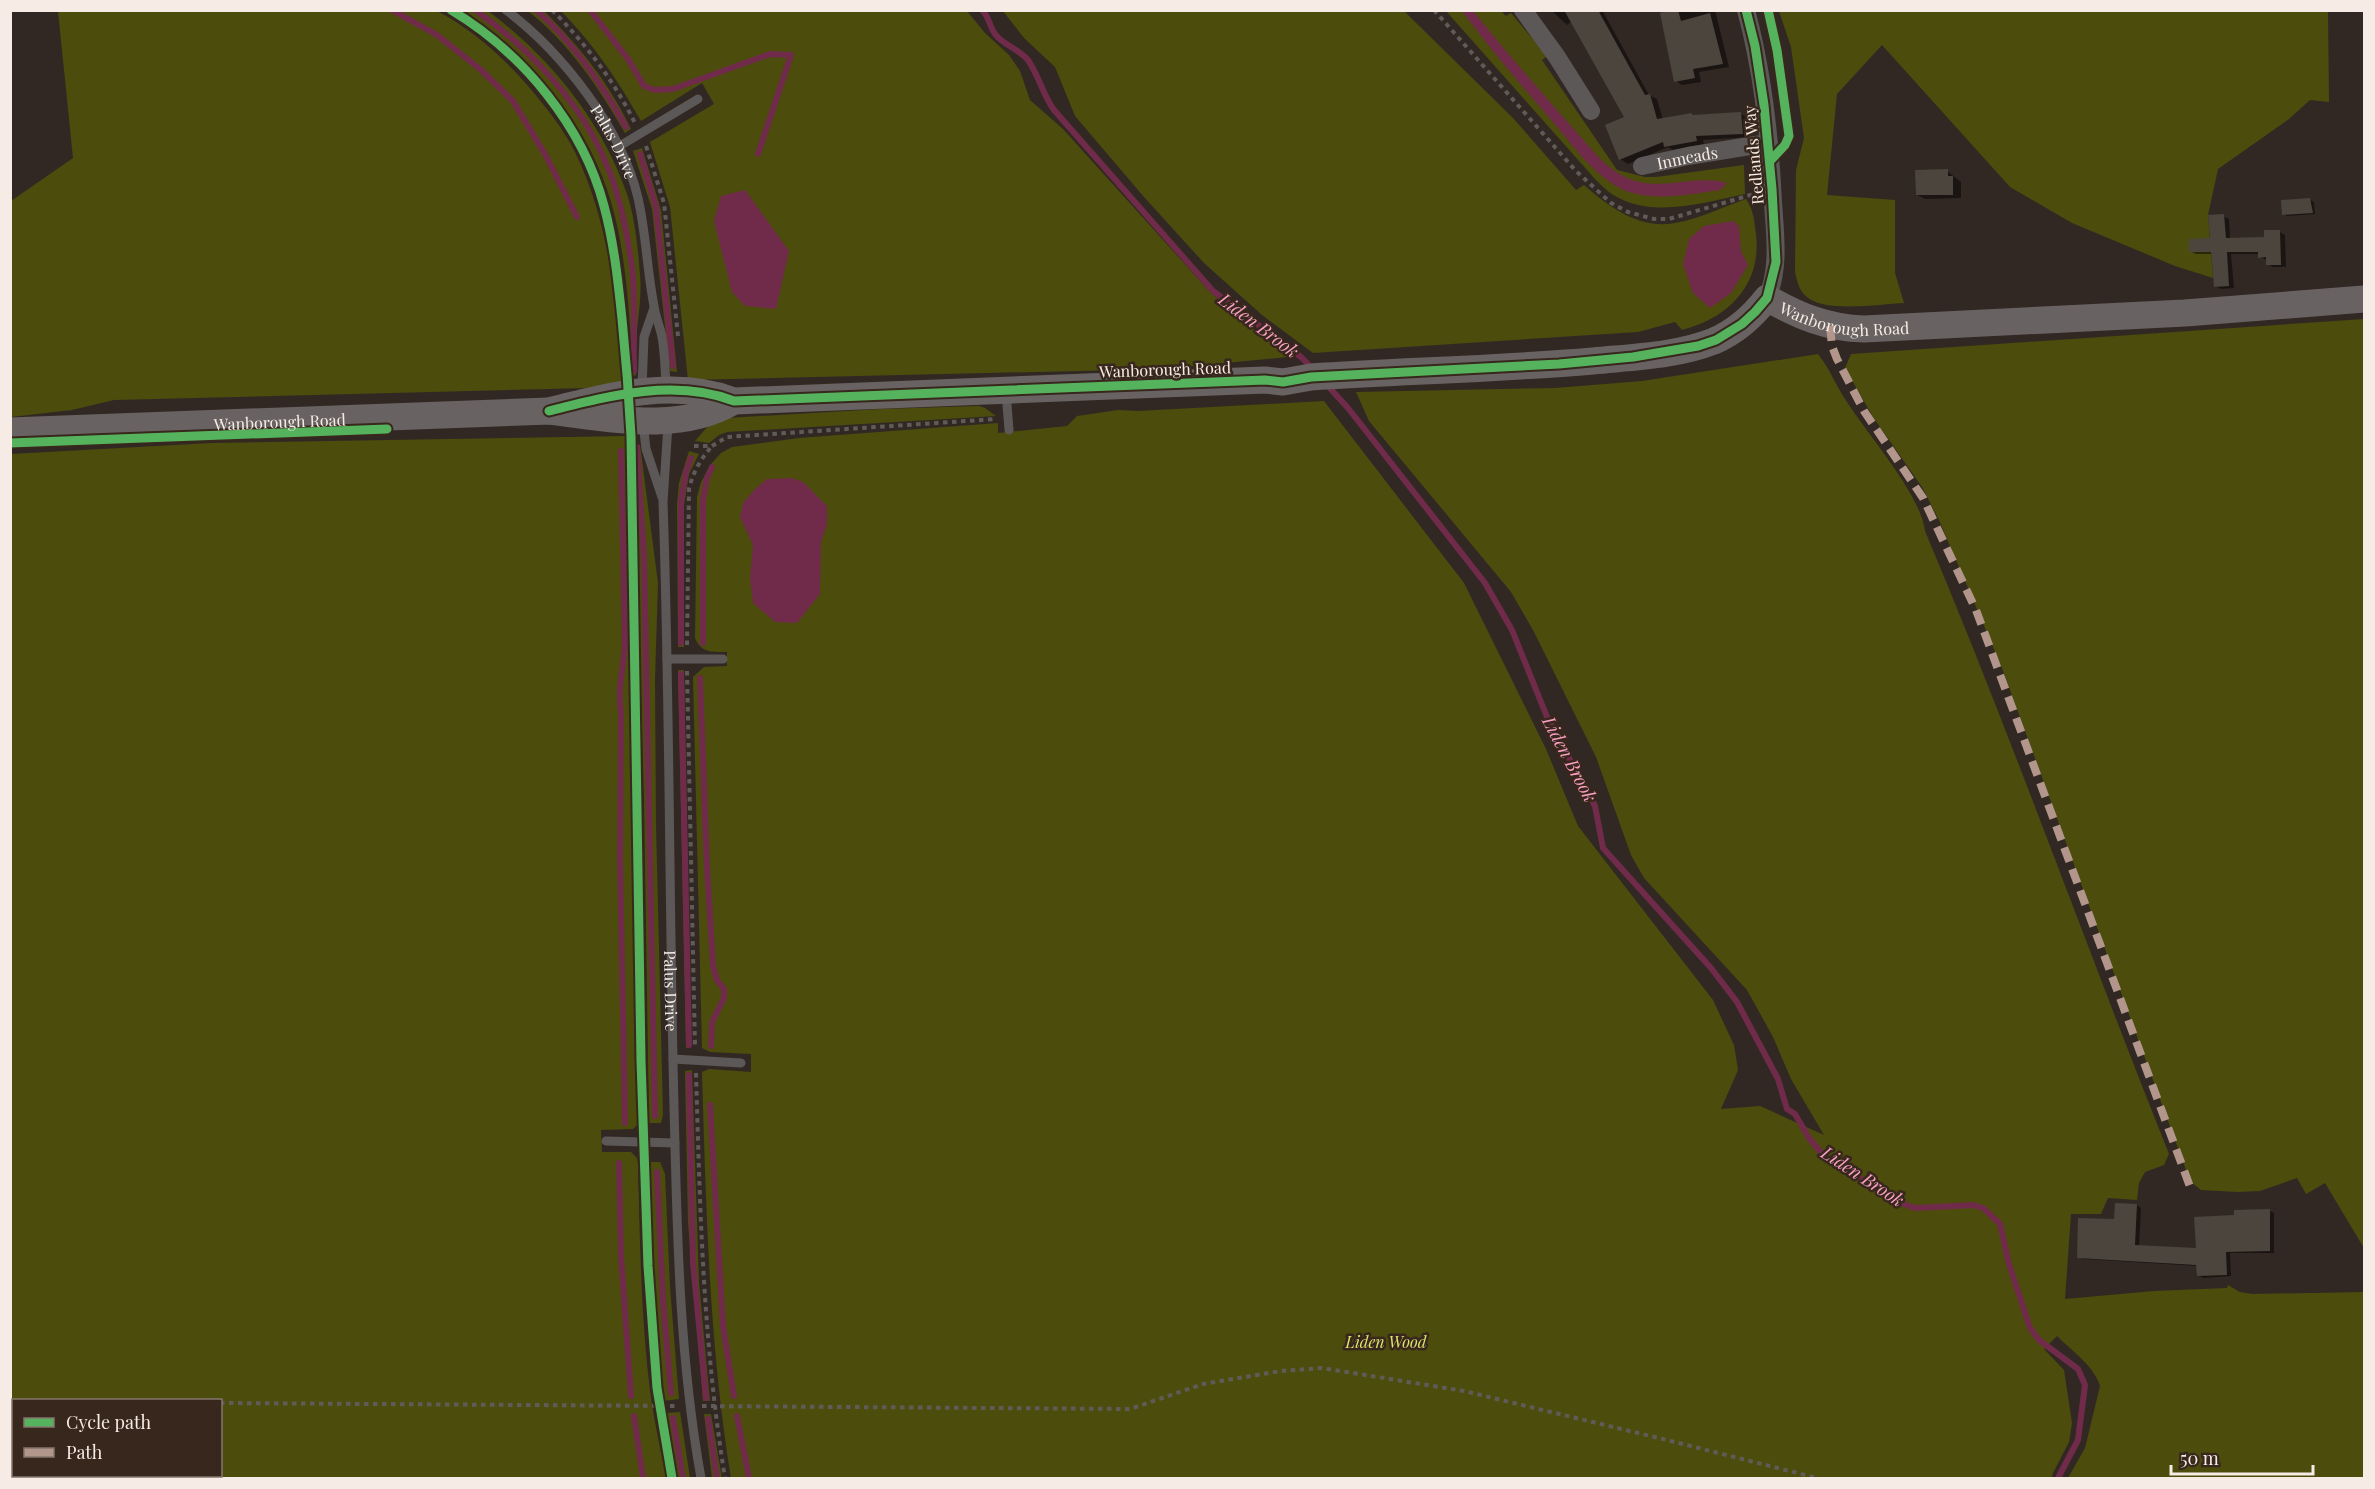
<svg xmlns="http://www.w3.org/2000/svg" width="2375" height="1489" font-family="'Playfair Display',serif">
  <rect width="100%" height="100%" fill="#322823"/>
  <g fill="#4c4c0d">
    <path d="M58,11H437C472,29 502,56 528,86C545,106 563,128 575,152C611,225 616,308 626,387L114,400L72,410L11,417V201L73,158Z"/>
    <path d="M465,11H488C549,56 602,121 627,194C635,218 638,249 640,275C642,296 638,318 636,339C635,351 636,363 636,375L633,376C630,327 628,278 618,230C600,137 540,65 465,11Z"/>
    <path d="M528,11H544C579,46 610,84 631,129L625,133C599,88 569,43 528,11Z"/>
    <path d="M561,11H967L985,33L1009,55L1020,71L1030,100L1063,129L1211,293L1288,357L1162,369L688,380L670,207L650,142L714,104L702,83L641,121C617,79 595,46 561,11Z"/>
    <path d="M1003,11H1404L1513,118L1576,190L1584,185C1608,206 1639,230 1675,223C1699,219 1723,207 1746,199C1754,211 1754,220 1756,234C1762,284 1729,318 1682,330L1675,322L1638,332L1313,353L1262,315L1204,263L1144,197L1075,116L1055,67L1024,38Z"/>
    <path d="M1446,11H1501L1506,16L1511,13L1547,56L1542,60L1617,170L1645,177H1656L1744,165L1745,194C1707,202 1658,217 1621,199C1611,195 1603,187 1595,179Z"/>
    <path d="M1779,11H2328L2329,102L2310,100L2289,119L2218,169L2208,215L2213,278L2175,266L2072,223L2010,187L1882,45L1837,94L1827,195L1895,200V273L1904,303C1881,304 1825,313 1807,297C1799,291 1797,281 1795,272L1796,170L1804,138L1791,47Z"/>
    <polygon points="642,148 661,210 677,372 670,371 652,209 633,151"/>
    <polygon points="2364,319 2364,1248 2325,1183 2306,1194 2297,1178 2260,1191 2238,1192 2201,1190 2190,1181 2002,668 1939,520 1922,487 1873,417 1845,368 1851,354"/>
    <path d="M1818,354C1830,369 1836,386 1847,402C1868,435 1921,495 1925,531C2012,737 2086,947 2169,1154L2164,1165L2145,1172L2139,1183L2137,1200L2108,1198L2101,1214H2071L2065,1299L2154,1291L2227,1288L2228,1285L2240,1292L2252,1294L2364,1292V1478H2068L2085,1448L2100,1386C2094,1366 2072,1351 2057,1336L2044,1349L2064,1370L2072,1423L2069,1442L2053,1473L2052,1478H731C709,1344 706,1208 702,1072L709,1069L751,1072V1054L710,1052L702,1048L693,677L704,667L727,666V652C712,652 701,653 695,638L697,497L701,482L712,463L721,453L732,447L799,438L998,423V433L1067,426L1077,416L1118,410L1138,411L1324,401L1464,583L1546,749L1578,826L1713,1000L1734,1045L1738,1070L1721,1109L1760,1106L1824,1135L1791,1079L1773,1037L1747,990L1644,878L1631,855L1596,757L1534,632L1511,592L1369,421L1356,392L1555,388L1642,381Z"/>
    <polygon points="979,406 985,408 996,416 727,432 719,435 709,443 695,441 709,425 727,418 881,409"/>
    <path d="M627,436L638,1124L633,1129L601,1130L602,1152H631L637,1158L638,1165C640,1242 641,1322 651,1398C655,1425 661,1452 666,1478H85L82,1476H220V1400H14L13,1408L11,1405V454L211,443Z"/>
    <polygon points="634,445 640,445 658,583 655,679 656,824 663,1115 661,1123 649,1123 644,799"/>
    <polygon points="689,451 699,454 689,474 684,505 684,647 678,647 677,504 679,483"/>
    <polygon points="678,670 684,670 691,1047 686,1048"/>
    <polygon points="692,1070 699,1282 710,1401 703,1401 688,1223 685,1071"/>
    <path d="M650,1162H660L665,1174L670,1287L679,1399L663,1401C654,1322 650,1242 650,1162Z"/>
    <polygon points="680,1412 690,1478 676,1478 665,1413"/>
    <polygon points="704,1414 711,1414 722,1478 712,1478"/>
  </g>
  <g fill="#712b4a">
    <path d="M1462,11H1473C1505,50 1537,88 1571,126C1589,145 1606,171 1632,180C1663,191 1696,174 1727,183L1720,190C1691,194 1658,201 1629,192C1596,180 1574,146 1552,121C1521,85 1490,49 1462,11Z"/>
    <polygon points="745,190 789,251 776,309 745,306 732,292 714,221 721,196"/>
    <polygon points="1733,221 1739,226 1741,251 1748,265 1731,293 1710,308 1693,293 1683,264 1689,239 1704,226"/>
    <polygon points="792,478 803,482 827,506 827,525 821,542 820,594 797,623 775,622 753,603 750,578 753,545 740,517 743,503 755,489 767,479"/>
  </g>
  <g fill="#0007">
    <polygon points="1551,10 1602,10 1649,95 1657,99 1663,120 1692,115 1741,114 1748,118 1749,137 1703,140 1704,144 1673,150 1668,147 1628,164 1620,159 1626,118 1572,21 1567,25"/>
    <polygon points="1677,10 1715,10 1729,67 1699,72 1701,82 1682,85 1676,81"/>
    <polygon points="1947,171 1961,182 1961,198 1925,199 1917,195"/>
    <polygon points="2310,200 2314,202 2315,214 2287,216 2284,214"/>
    <polygon points="2223,216 2229,219 2230,239 2266,239 2266,232 2280,232 2285,235 2286,267 2273,267 2267,264 2267,260 2260,257 2260,254 2231,254 2234,288 2221,289 2215,286 2213,254 2196,254 2190,251 2212,240"/>
    <polygon points="2137,1205 2141,1208 2139,1246 2197,1249 2236,1216 2270,1211 2274,1213 2274,1253 2230,1253 2231,1276 2203,1278 2198,1275 2198,1266 2083,1259 2078,1257 2115,1221"/>
  </g>
  <g fill="none" stroke-linecap="round" stroke-linejoin="round">
    <g stroke="#712b4a" stroke-width="6">
      <polyline points="392,10 437,35 480,69 513,101 546,156 577,217"/>
      <path d="M475,10C528,47 580,101 605,161C620,194 627,231 632,267C636,301 633,337 634,371"/>
      <path d="M536,10C574,43 602,84 626,127"/>
      <polyline points="590,10 628,59 644,86 655,90 673,89 770,54 791,55 758,154"/>
      <path d="M982,10C990,18 989,26 995,34C1003,45 1019,49 1028,60C1039,76 1043,95 1054,110L1213,291L1301,357L1312,368"/>
      <polyline points="640,154 656,207 673,366"/>
      <polyline points="1327,385 1348,408 1485,583 1512,630 1547,717 1595,806 1603,848 1711,968 1737,1002 1778,1079 1787,1109 1795,1114 1809,1138 1823,1155 1898,1202 1915,1208 1973,1205 1983,1208 2000,1224 2009,1264 2030,1328 2039,1340 2078,1369 2085,1385 2078,1440 2058,1478"/>
      <polyline points="637,447 644,556 655,1116"/>
      <path d="M621,451L625,642C624,669 617,685 621,713L620,860L625,1123"/>
      <polyline points="681,643 681,501 686,472 691,458"/>
      <polyline points="703,643 703,500 707,478 712,467"/>
      <polyline points="681,674 689,1045"/>
      <polyline points="700,678 707,867 713,966 717,980 724,989 724,998 712,1022 711,1046"/>
      <polyline points="689,1075 693,1263 706,1398"/>
      <polyline points="710,1105 723,1326 734,1396"/>
      <polyline points="619,1163 621,1256 631,1396"/>
      <polyline points="657,1172 663,1300 671,1393"/>
      <polyline points="634,1416 643,1478"/>
      <polyline points="737,1416 749,1478"/>
      <polyline points="673,1418 683,1478"/>
      <polyline points="708,1419 717,1478"/>
    </g>
  </g>
  <g fill="#4b453e">
    <polygon points="1564,10 1598,10 1645,95 1650,94 1657,119 1692,113 1692,115 1741,112 1743,134 1696,136 1697,141 1664,147 1663,142 1619,160 1605,125 1624,117"/>
    <polygon points="1670,10 1678,10 1681,21 1710,13 1723,64 1693,69 1695,78 1674,82 1660,13"/>
    <polygon points="1948,169 1948,176 1953,176 1953,195 1916,195 1915,170"/>
    <polygon points="2310,198 2313,213 2282,215 2281,200"/>
    <polygon points="2224,214 2226,238 2264,237 2264,230 2280,230 2281,265 2266,265 2266,257 2258,258 2258,252 2227,252 2229,286 2214,287 2211,252 2189,252 2189,239 2210,238 2208,215"/>
    <polygon points="2115,1203 2137,1204 2135,1245 2196,1248 2194,1217 2234,1215 2234,1210 2270,1209 2270,1251 2226,1252 2227,1275 2197,1276 2196,1265 2077,1258 2078,1218 2114,1219"/>
  </g>
  <g fill="none" stroke-linecap="round" stroke-linejoin="round">
    <g stroke="#605b59" stroke-width="4" stroke-dasharray="4.5 4.5" stroke-linecap="butt">
      <path d="M552,10C586,44 614,81 635,123"/>
      <polyline points="1434,10 1576,171 1611,203 1628,212 1654,219 1669,219 1754,194"/>
      <polyline points="646,146 664,203 678,336"/>
      <polyline points="694,446 712,446 727,437 996,419"/>
      <path d="M687,645L689,489C693,472 700,460 712,446"/>
      <polyline points="687,671 695,1047"/>
      <path d="M696,1073C700,1210 703,1343 725,1478"/>
      <polyline points="220,1403 679,1406"/>
      <polyline points="702,1406 1130,1409 1203,1384 1281,1371 1322,1368 1464,1391 1667,1440 1817,1478"/>
    </g>
    <g stroke="#5c5858" stroke-width="9">
      <path id="s1" d="M506,10C562,52 622,129 638,198C646,233 647,270 654,306C655,316 660,326 662,337C665,353 665,370 666,386"/>
      <polyline points="618,147 698,99"/>
      <polyline points="642,388 644,337 654,308"/>
      <polyline points="1006,392 1009,430"/>
      <polyline points="643,423 646,449 662,497"/>
      <path id="s2" d="M668,424L663,502C670,703 669,905 674,1106C677,1230 679,1356 701,1478"/>
      <polyline points="667,659 723,659"/>
      <polyline points="673,1059 741,1063"/>
      <polyline points="606,1141 675,1143"/>
      <polyline points="10,1416 14,1419"/>
      <polyline points="70,1476 73,1478"/>
    </g>
    <g stroke="#5c5858" stroke-width="18">
      <polyline points="1523,10 1557,57 1591,111"/>
      <path d="M1746,10C1763,73 1770,138 1773,202C1775,235 1780,268 1767,298"/>
      <path id="s3" d="M1642,166L1688,156L1768,143"/>
    </g>
    <g stroke="#686362" stroke-width="27">
      <path id="s4" d="M549,411C608,396 675,378 734,401L1265,380L1283,382L1311,377C1405,371 1499,369 1593,361C1633,357 1676,356 1714,341C1735,332 1753,316 1767,298C1799,316 1827,328 1864,329L2185,313L2364,299"/>
      <path id="s5" d="M10,431L549,411C609,418 679,434 734,401"/>
    </g>
    <polyline stroke="#6e6664" stroke-width="33" points="10,1478 11,1478"/>
    <polyline stroke="#b2968c" stroke-width="8" stroke-dasharray="15 8" stroke-linecap="butt" points="1830,326 1832,346 1837,359 1864,411 1923,498 1976,610 2192,1192"/>
    <g stroke="#38271d" stroke-width="13">
      <g id="cycleway">
        <path d="M451,10C523,53 583,126 604,206C614,243 618,281 622,319C626,358 629,397 631,436L641,1061L648,1266L657,1388L672,1478"/>
        <polyline points="1768,10 1777,50 1789,136 1785,145 1770,161"/>
        <path d="M549,411C608,396 675,378 734,401L1265,380L1283,382L1311,377L1559,364L1633,357L1698,346L1716,340L1742,324L1755,312L1767,298L1776,262L1772,189L1764,105L1755,46L1746,10"/>
        <polyline points="10,443 387,429"/>
      </g>
    </g>
    <use href="#cycleway" stroke="#56b35d" stroke-width="9"/>
  </g>
  <g text-anchor="middle" dominant-baseline="central" stroke-width="5" stroke-linejoin="round" paint-order="stroke">
    <g font-size="16" fill="#f7ece5" stroke="#38271d">
      <text stroke="none"><textPath href="#s1" startOffset="172">Palus Drive</textPath></text>
      <text transform="translate(1753 155) rotate(-95)">Redlands Way</text>
      <text stroke="none"><textPath href="#s3" startOffset="46">Inmeads</textPath></text>
      <text stroke="none"><textPath href="#s4" startOffset="1323">Wanborough Road</textPath></text>
      <text transform="translate(1165 369) rotate(-2)">Wanborough Road</text>
      <text stroke="none"><textPath href="#s5" startOffset="270">Wanborough Road</textPath></text>
      <text stroke="none"><textPath href="#s2" startOffset="567">Palus Drive</textPath></text>
    </g>
    <g font-size="16" font-style="italic" fill="#dde46c" stroke="#38271d">
      <text x="1386" y="1341">Liden Wood</text>
    </g>
    <g font-size="18" font-style="italic" fill="#f99fc3" stroke="#38271d">
      <text transform="translate(1259 325) rotate(37)">Liden Brook</text>
      <text transform="translate(1570 759) rotate(62)">Liden Brook</text>
      <text transform="translate(1863 1176) rotate(33)">Liden Brook</text>
    </g>
  </g>
  <rect width="2375" height="1489" fill="none" stroke="#f7ece5" stroke-width="24"/>
  <rect x="12" y="1399" width="210" height="78" fill="#38271d" stroke="#84766d" stroke-width="1.5"/>
  <rect x="24" y="1418" width="30" height="9" fill="#56b35d" stroke="#84766d" stroke-width="1.5"/>
  <text x="66" y="1429" font-size="18" fill="#f7ece5">Cycle path</text>
  <rect x="24" y="1448" width="30" height="9" fill="#b2968c" stroke="#84766d" stroke-width="1.5"/>
  <text x="66" y="1459" font-size="18" fill="#f7ece5">Path</text>
  <path d="M2171 1465v9h142v-9" fill="none" stroke="#f7ece5" stroke-width="3"/>
  <text x="2180" y="1465" font-size="18" fill="#f7ece5" stroke="#38271d" stroke-width="4.5" paint-order="stroke">50 m</text>
</svg>
